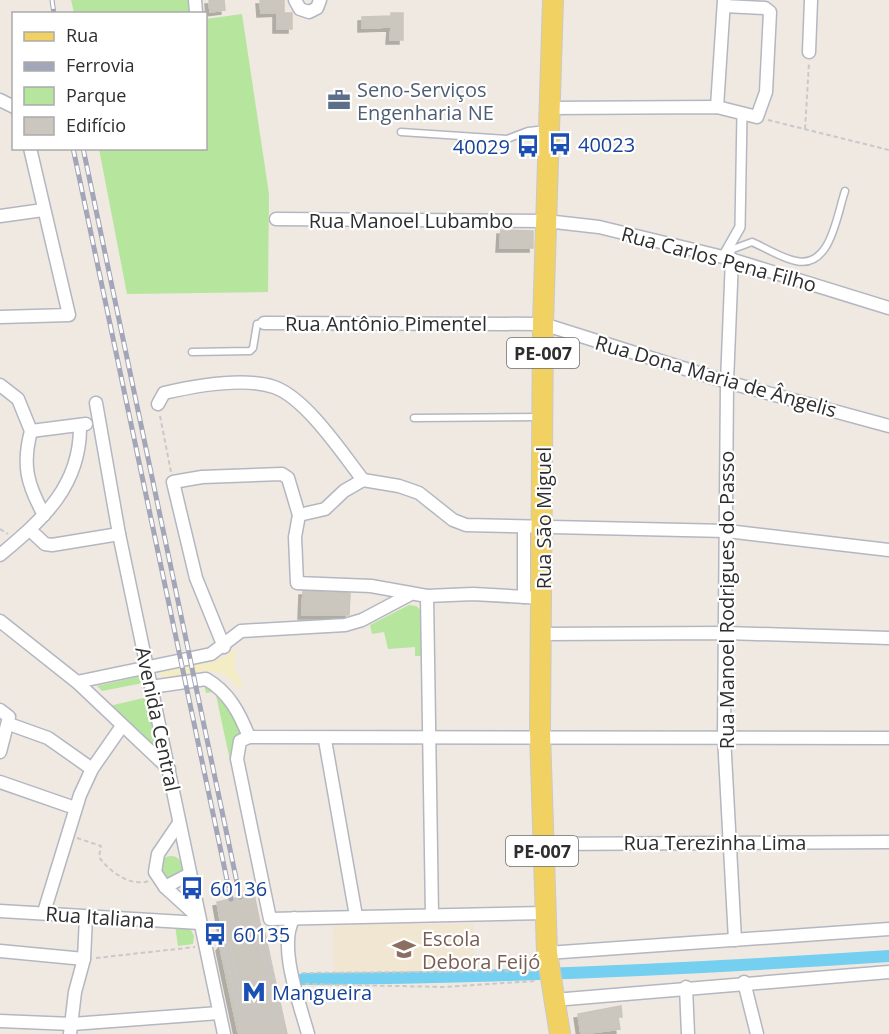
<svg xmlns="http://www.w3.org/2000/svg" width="889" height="1034" font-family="'Open Sans',sans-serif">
  <defs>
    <filter id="shadow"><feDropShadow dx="-4" dy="4" stdDeviation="0" flood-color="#0004"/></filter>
  </defs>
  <rect width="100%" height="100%" fill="#efe9e1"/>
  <polygon fill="#f0e6d1" points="333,924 474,924 475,973 334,974"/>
  <g fill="#b6e59e">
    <polygon points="71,0 189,0 191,13 74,13"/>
    <polygon points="242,14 269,194 268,292 127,294 99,149 206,148 206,19"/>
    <polygon points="409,605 416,606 421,610 421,656 415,656 415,647 388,649 384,632 372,634 370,625"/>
    <polygon points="141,676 143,683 102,691 97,686"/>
    <polygon points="203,681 216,683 242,731 236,769 232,770 216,695 213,692 206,693"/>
    <polygon points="148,697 161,753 109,706"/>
    <circle cx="171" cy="867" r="11"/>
    <polygon points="175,925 190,928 194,936 193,944 178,946"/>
  </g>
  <path fill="#f3ecc5" d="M236,649L234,666L243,688H239C221,662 192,673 166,678L160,675L162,668L222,658Z"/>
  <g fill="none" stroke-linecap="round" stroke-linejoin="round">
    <path stroke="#75cff0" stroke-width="12" d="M303,979C499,978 693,969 889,956"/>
  </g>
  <g fill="#cbc7bf" stroke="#cbc5ba" stroke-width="1.5" filter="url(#shadow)">
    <polygon points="209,0 224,0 225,10 210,12"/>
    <polygon points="260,0 284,0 284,12 261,13"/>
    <rect x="277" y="13" width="15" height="16"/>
    <polygon points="391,13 403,13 403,40 390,40 391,27 362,28 362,17 391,16"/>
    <polygon points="501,230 533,231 533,248 500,248"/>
    <polygon points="303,591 350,593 349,615 302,615"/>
    <polygon points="254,894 262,933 265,934 287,1034 241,1034 238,1032 220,947 224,942 217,902"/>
    <polygon points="621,1006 622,1017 618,1017 620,1029 581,1034 578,1014"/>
  </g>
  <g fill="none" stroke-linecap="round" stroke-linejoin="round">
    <g stroke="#b4b7c1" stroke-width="9">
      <g id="service">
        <polyline points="401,132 507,139 528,131 547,129"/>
        <path d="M727,258L733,249L752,242C766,248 781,258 796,261C831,269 837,214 845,191"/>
        <polyline points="192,352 250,351 253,348 257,324 264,323"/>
        <polyline points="414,418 540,417"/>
      </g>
    </g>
    <g stroke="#b4b7c1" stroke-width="12">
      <polyline id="pedestrian" points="723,257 740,227 742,114"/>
    </g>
    <g stroke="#b4b7c1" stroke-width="15">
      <g id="minor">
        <polyline points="195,0 196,12"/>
        <polyline points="295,0 300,9 309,12 317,8 320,0"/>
        <polyline points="809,52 811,0"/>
        <polyline points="0,100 14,107"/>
        <polyline points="717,107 724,0"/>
        <polyline points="549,108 717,107 757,117 766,92 770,12 765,8 724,6"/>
        <polyline points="0,216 43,210"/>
        <polyline points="276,219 546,221 599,227 727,258 889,308"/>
        <polyline points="732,259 727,382 724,737 735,940"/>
        <polyline points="0,317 69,315 30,148"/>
        <polyline points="264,323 543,324 727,382 889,426"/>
        <polyline points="0,385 18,399 31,431 86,424"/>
        <polyline points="96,403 119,534 224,1034"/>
        <path d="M158,404L164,393C194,386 244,377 274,387C306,398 343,454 363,480"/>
        <path d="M31,431C22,465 27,484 44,515"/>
        <polyline points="299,515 325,509 344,491 363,480 399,486 419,493 453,520 466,525 727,531 889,550"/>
        <polyline points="299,515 295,537 297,583 371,586 427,596 473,594 543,598"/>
        <polyline points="30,530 45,544 52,545 119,534"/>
        <path d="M0,555C43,519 81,486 80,425"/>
        <polyline points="427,596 432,915"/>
        <polyline points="524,597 524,528"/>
        <polyline points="0,621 77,682 169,769"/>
        <polyline points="542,634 726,633 889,638"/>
        <polyline points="224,647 196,578 173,482 202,477 282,474 288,478 299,515"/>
        <polyline points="77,682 211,654 241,631 345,625 362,620 409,595"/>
        <path d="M151,687L206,679C229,692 240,714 249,737L889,738"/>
        <polyline points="0,710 9,717 0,752"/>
        <polyline points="9,724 48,738 92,769"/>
        <polyline points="249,737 240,741 237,759 270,919 545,913"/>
        <polyline points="325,740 356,916"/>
        <polyline points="0,782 75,808"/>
        <polyline points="179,823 158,854 155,872 165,887 199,918"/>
        <polyline points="541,844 889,842"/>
        <polyline points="165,887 190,874"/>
        <polyline points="0,911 200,923"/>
        <polyline points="44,912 80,795 92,769 122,726"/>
        <path d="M294,918C277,945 300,1004 308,1034"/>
        <polyline points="0,951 84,959"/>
        <polyline points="547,953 889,929"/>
        <polyline points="744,982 757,1034"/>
        <polyline points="686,987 688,1034"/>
        <polyline points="554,1000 889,972"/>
        <polyline points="0,1021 72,1024 219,1013"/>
        <polyline points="70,1034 75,992 84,959 86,917"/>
      </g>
    </g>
    <g stroke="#c9c9c9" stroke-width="22">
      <polyline id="primary" points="553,0 543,324 540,732 547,953 560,1034"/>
    </g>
    <g stroke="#c9c9c9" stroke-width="2" stroke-dasharray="4.5 3" stroke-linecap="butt">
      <polyline points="768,120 889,150"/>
      <polyline points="805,129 809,63"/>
      <polyline points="160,416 171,472"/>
      <polyline points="0,529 8,534"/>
      <path d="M77,838L101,846L99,857C110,872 130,887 149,881"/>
      <polyline points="96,958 195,947"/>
      <polyline points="302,973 536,971"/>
      <polyline points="305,984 443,987 536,981"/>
      <polyline points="268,1016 279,1014 280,1011"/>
      <polyline points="241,1018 243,1021 254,1019"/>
    </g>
    <use href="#service" stroke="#fff" stroke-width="6"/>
    <use href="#pedestrian" stroke="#fff" stroke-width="9"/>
    <use href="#minor" stroke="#fff" stroke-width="12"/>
    <use href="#primary" stroke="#f2d163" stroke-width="20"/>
    <g stroke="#a3a6b8" stroke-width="5">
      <g id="rail">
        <polyline points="52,0 54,14"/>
        <polyline points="73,148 231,899"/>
        <polyline points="83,148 240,897"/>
      </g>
    </g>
    <use href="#rail" stroke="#fff" stroke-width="3" stroke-dasharray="9" stroke-linecap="butt"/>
    <polyline stroke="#c9c9c9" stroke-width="2" stroke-dasharray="4.5 3" stroke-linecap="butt" points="241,1018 223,945 226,942 230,944 243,1007 272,1001 259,938 262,933 266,938 280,1011"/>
  </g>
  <defs>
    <g id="office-bare" transform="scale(1.8)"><path d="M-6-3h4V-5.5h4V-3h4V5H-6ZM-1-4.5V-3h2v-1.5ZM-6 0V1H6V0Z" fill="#5c6f8a" stroke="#fff" stroke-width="2.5" paint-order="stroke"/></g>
    <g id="bus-bare" transform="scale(1.8)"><path d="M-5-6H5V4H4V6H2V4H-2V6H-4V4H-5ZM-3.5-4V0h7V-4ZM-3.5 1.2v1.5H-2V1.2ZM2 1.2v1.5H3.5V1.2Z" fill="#1a4fb4" stroke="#fff" stroke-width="2.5" paint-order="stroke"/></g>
    <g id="school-bare" transform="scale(1.8)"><path d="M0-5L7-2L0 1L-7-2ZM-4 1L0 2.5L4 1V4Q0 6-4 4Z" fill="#8d6e63" stroke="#fff" stroke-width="2.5" paint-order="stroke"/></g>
    <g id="metro-bare" transform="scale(1.8)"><path d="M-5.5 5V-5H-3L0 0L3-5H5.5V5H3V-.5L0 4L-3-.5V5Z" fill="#1a4fb4" stroke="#fff" stroke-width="2.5" paint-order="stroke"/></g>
  </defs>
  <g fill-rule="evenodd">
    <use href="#office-bare" x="339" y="100"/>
    <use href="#bus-bare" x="560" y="144"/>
    <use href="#bus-bare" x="528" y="146"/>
    <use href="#bus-bare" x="192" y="888"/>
    <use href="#bus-bare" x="215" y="934"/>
    <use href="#school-bare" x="404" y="949"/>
    <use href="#metro-bare" x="254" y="992"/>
  </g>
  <g text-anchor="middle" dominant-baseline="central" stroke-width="4.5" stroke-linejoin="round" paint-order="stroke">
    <g fill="#fff" stroke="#6d6d6d" stroke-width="1.5">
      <rect x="507" y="338" width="72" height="30" rx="4.5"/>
      <rect x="506" y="836" width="72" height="30" rx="4.5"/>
    </g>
    <g font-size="18" font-weight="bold" fill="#2e2e2e">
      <text x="543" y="353">PE-007</text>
      <text x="542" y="851">PE-007</text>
    </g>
    <g font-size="20" fill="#4e5e75" stroke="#fff" text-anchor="start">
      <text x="357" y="89">Seno-Serviços<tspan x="357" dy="23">Engenharia NE</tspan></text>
    </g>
    <g font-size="20" fill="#164399" stroke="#fff" text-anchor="start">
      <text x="578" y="144">40023</text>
      <text x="510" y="146" text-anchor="end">40029</text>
      <text x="210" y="888">60136</text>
      <text x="233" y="934">60135</text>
      <text x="272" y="992">Mangueira</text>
    </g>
    <g font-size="20" fill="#2e2e2e" stroke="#fff">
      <text x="411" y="220">Rua Manoel Lubambo</text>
      <text transform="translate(719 259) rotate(15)">Rua Carlos Pena Filho</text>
      <text x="386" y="323">Rua Antônio Pimentel</text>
      <text transform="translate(716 376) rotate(16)">Rua Dona Maria de Ângelis</text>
      <text transform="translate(543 518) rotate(-90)">Rua São Miguel</text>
      <text transform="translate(726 600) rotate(-90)">Rua Manoel Rodrigues do Passo</text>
      <text transform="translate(158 719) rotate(78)">Avenida Central</text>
      <text x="715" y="842">Rua Terezinha Lima</text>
      <text transform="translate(100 917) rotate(4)">Rua Italiana</text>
    </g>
    <g font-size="20" fill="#785e54" stroke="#fff" text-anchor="start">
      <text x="422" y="938">Escola<tspan x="422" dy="23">Debora Feijó</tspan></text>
    </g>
  </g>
  <rect x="12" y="12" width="195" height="138" fill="#ffffff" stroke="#ababab" stroke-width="1.5"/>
  <rect x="24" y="32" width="30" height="9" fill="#f2d163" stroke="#ababab" stroke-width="1.5"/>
  <text x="66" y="42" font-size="18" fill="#2e2e2e">Rua</text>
  <rect x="24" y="62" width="30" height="9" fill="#a3a6b8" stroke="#ababab" stroke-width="1.5"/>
  <text x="66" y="72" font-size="18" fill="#2e2e2e">Ferrovia</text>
  <rect x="24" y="87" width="30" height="18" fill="#b6e59e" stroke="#ababab" stroke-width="1.5"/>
  <text x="66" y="102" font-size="18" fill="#2e2e2e">Parque</text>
  <rect x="24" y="117" width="30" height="18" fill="#cbc7bf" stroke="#ababab" stroke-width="1.5"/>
  <text x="66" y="132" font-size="18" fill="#2e2e2e">Edifício</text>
</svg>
